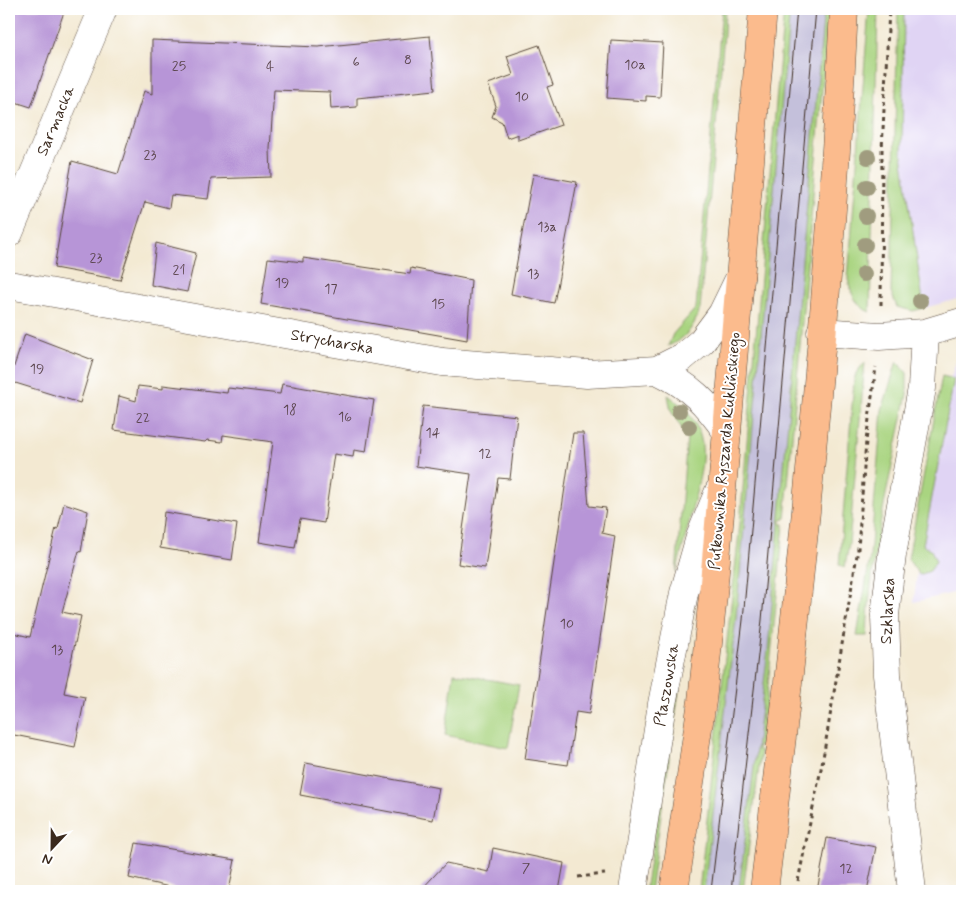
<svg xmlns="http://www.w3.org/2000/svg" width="971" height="900" font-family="Mynerve,sans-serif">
  <rect width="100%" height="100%" fill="#fff"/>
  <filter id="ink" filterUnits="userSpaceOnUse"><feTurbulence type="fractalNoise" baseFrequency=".02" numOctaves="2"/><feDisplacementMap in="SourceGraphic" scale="10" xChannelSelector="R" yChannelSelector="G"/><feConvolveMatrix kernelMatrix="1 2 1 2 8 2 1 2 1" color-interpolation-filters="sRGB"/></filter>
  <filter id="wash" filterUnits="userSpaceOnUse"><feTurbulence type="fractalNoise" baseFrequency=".0096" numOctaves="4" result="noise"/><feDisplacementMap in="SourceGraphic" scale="20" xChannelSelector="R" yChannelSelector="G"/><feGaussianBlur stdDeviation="1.12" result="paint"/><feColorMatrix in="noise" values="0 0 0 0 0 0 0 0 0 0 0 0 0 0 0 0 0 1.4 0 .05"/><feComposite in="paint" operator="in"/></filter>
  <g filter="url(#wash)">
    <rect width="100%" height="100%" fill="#f3e9d2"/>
    <g fill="#e0d4f4">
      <polygon points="904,9 962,9 962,298 924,308 902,154"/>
      <polygon points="962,354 962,591 914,602 917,572 908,559 942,376 951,377 957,359"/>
    </g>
    <polygon fill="#c4c0db" points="790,9 824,9 768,650 739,891 704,891 736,618"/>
    <g fill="#a9d480" stroke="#727f4f">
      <path d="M722,9H725L724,33L700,309C694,327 686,339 668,346L673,334L696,308Z"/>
      <polygon points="784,9 790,9 736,618 704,891 699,891 740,524"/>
      <polygon points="824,9 829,9 785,519 781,520 781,524 784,524 765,715 762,715 762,720 764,720 761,746 758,745 758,750 761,751 743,891 739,891 768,650"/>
      <path d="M869,9H878L870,312C856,307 851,293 848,279Z"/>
      <polygon points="898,9 904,9 902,154 924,308 913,311 897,307 891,292"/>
      <path d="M897,361L907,373V394C891,474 870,554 867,636H857L870,557L882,410Z"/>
      <polygon points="865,362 849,544 845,567 839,565 854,381 856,373"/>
      <polygon points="942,376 954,379 923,545 931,550 936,561 930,571 919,575 908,559"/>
      <path d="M668,395C713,427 705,458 693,505C688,528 682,550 676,573L687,437L671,411Z"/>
      <polygon points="685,649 650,891 645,891"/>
      <polygon points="454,673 519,685 508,748 445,735"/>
    </g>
    <g id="blocks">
      <g fill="#b795d7">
        <polygon points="9,9 65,9 31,107 9,100"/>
        <polygon points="430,36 435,90 357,98 357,107 331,109 330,92 274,90 270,149 271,177 211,179 208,199 171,195 169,208 145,202 120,280 54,268 72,161 118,174 144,91 152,94 152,40 318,47"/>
        <polygon points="611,40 663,43 660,97 646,96 646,101 607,98"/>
        <polygon points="539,45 553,85 547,87 561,125 518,140 518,134 507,138 502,122 492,117 496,106 488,84 513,75 507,56"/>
        <polygon points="533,174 577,182 554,303 511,294"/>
        <polygon points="156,243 196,253 187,292 151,285"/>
        <polygon points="268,258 303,262 303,258 410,274 411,268 471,280 467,340 261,304"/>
        <polygon points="25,334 93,360 80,403 9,381"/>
        <polygon points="282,384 374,400 366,452 354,450 353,457 334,454 324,523 300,519 295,548 259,542 273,442 223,435 222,442 207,440 205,442 114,430 119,396 136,401 138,386 163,389 163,385 227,393 228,388 280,394"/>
        <polygon points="423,406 517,416 510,479 498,478 485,568 458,564 471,474 416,466"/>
        <polygon points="573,433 583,433 589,506 606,508 602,533 615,536 589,714 576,712 568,765 525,759"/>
        <polygon points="64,503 88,511 81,552 79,551 62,612 81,616 64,693 85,697 75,747 9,734 9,632 30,637 56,528 58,529"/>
        <polygon points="164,512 237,524 232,560 160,548"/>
        <polygon points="306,763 439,788 433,820 300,795"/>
        <polygon points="827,838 876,847 867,891 817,891"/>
        <polygon points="136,843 235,860 229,891 188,891 129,878"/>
        <polygon points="493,848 564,863 559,891 420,891 446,863 489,872"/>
      </g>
    </g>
  </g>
  <g filter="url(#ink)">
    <use href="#blocks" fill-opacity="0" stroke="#574739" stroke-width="1"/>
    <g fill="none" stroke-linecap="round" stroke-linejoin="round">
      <g stroke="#574739" stroke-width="29">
        <g id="minor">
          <polyline points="9,233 103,9"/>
          <polyline points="9,285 442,362 587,374 657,370 683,357 702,341 722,314 740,277"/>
          <polyline points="821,332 879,336 925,333 962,322"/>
          <path d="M657,370C690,386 706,402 727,432"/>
          <polyline points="633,891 662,704 684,593 700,537 719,491"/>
          <polyline points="912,891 887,675 885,615 892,555 922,388 925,333"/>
        </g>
      </g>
      <g stroke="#574739" stroke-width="29">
        <g id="major">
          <polyline points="674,891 702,701 713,595 763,9"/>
          <path d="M764,891C799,598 830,304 844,9"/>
        </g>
      </g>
      <g stroke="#574739" stroke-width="3" stroke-dasharray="4 4" stroke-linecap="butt">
        <polyline points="881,305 882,150 889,9"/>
        <polyline points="578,877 605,874"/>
        <polyline points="798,881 822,764 858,549 866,441 876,367"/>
      </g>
      <use href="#minor" stroke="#fff" stroke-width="28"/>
      <use href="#major" stroke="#fbbb8d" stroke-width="28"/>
      <g stroke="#3b2a1e" stroke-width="1">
        <polyline points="711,891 743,620 797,9"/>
        <polyline points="731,891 762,620 816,9"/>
      </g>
    </g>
    <g fill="#a09c7f">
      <circle cx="868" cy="157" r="8"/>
      <circle cx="867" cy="187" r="8"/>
      <circle cx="866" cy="216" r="8"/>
      <circle cx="865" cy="245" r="8"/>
      <circle cx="864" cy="274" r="8"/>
      <circle cx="920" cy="301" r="8"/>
      <circle cx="679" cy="411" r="8"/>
      <circle cx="689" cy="427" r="8"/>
    </g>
  </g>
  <g text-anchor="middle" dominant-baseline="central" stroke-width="4" stroke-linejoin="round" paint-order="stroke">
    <g font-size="14" fill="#5a454c">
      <text x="408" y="60">8</text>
      <text x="356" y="62">6</text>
      <text x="635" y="65">10a</text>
      <text x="179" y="66">25</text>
      <text x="270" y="67">4</text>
      <text x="522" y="97">10</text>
      <text x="150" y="155">23</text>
      <text x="547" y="227">13a</text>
      <text x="96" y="258">23</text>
      <text x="179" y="270">21</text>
      <text x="533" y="274">13</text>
      <text x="282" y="283">19</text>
      <text x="331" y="289">17</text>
      <text x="438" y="304">15</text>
      <text x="37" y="369">19</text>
      <text x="290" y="410">18</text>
      <text x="345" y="417">16</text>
      <text x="143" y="418">22</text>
      <text x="433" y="433">14</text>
      <text x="485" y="454">12</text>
      <text x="567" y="624">10</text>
      <text x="57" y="650">13</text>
      <text x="526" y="868">7</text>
      <text x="846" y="869">12</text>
    </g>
    <g font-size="16" fill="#3b2a1e" stroke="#fff">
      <text transform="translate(56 121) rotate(-67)">Sarmacka</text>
      <text transform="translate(332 342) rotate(10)">Strycharska</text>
      <text transform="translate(725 451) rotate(-85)">Pułkownika Ryszarda Kuklińskiego</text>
      <text transform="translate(888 611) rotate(-87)">Szklarska</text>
      <text transform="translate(667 685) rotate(-80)">Płaszowska</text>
    </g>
  </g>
  <rect width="971" height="900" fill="none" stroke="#fff" stroke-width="30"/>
  <g transform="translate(52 848) rotate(202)" stroke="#ffffff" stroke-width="4" paint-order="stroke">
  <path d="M0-4L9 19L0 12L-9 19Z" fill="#3b2a1e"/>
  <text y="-8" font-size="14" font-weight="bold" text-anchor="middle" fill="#3b2a1e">N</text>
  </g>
</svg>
